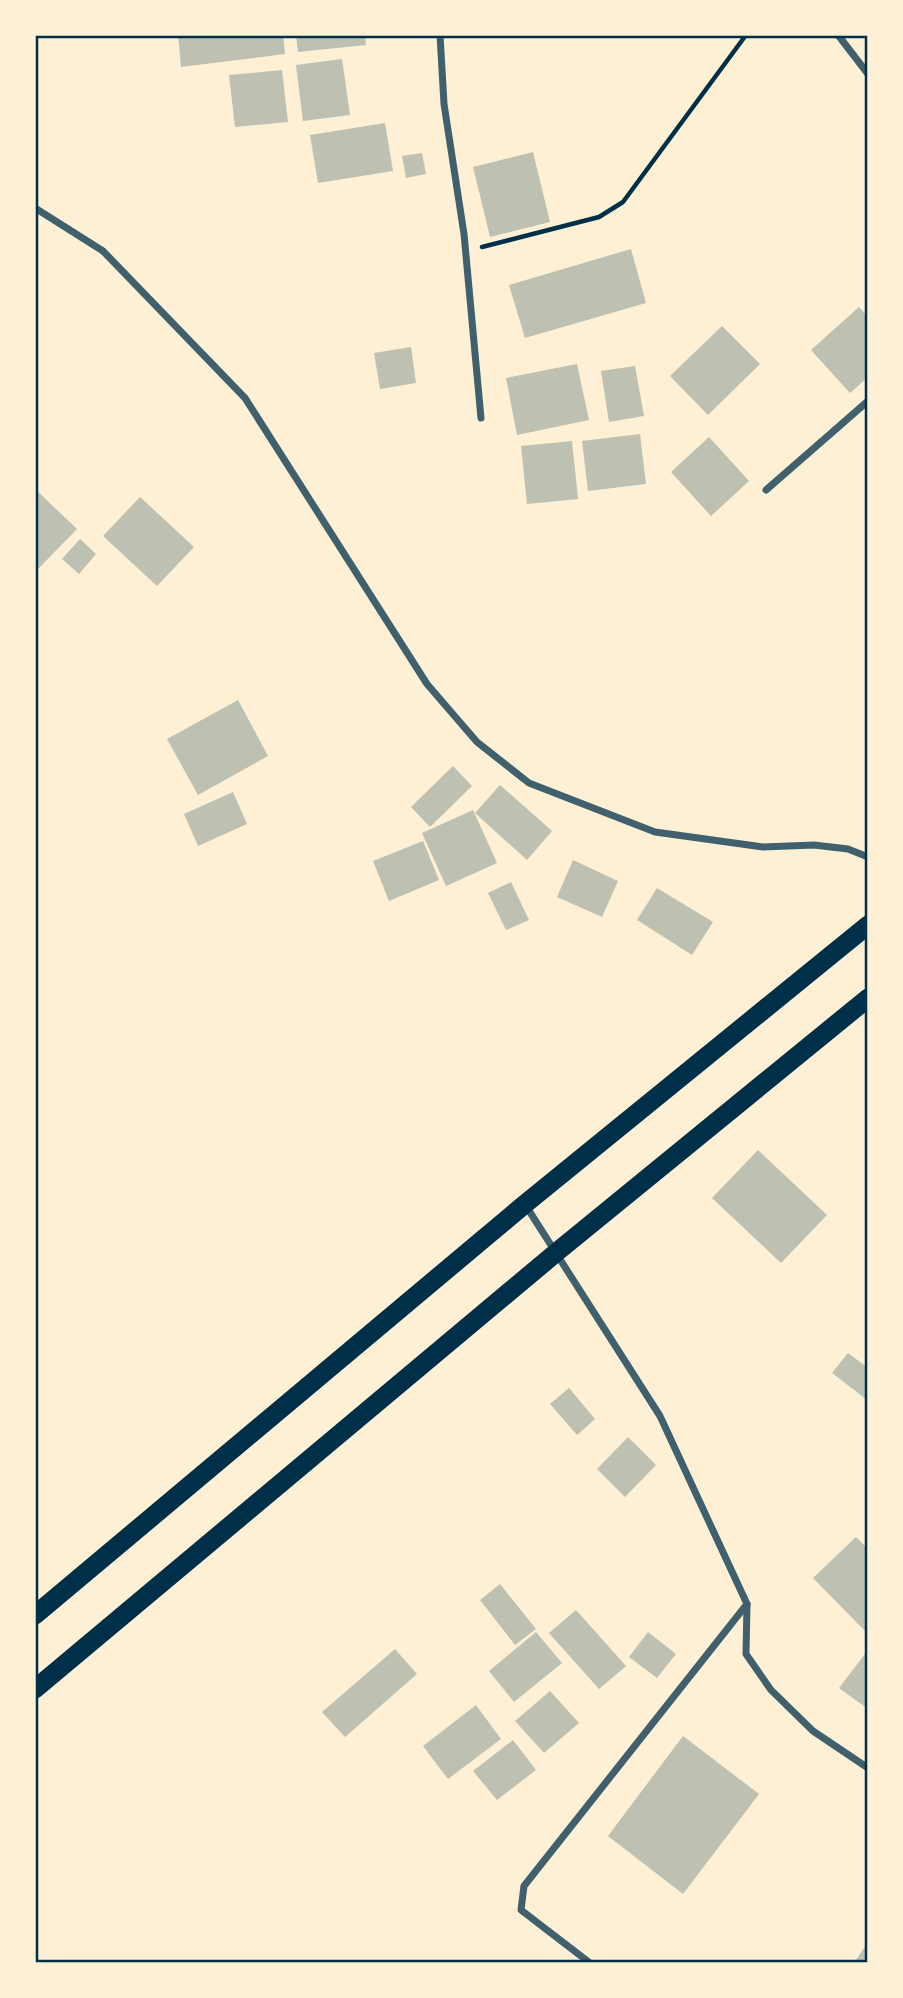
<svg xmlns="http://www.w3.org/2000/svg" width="903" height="1998" font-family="'PT Sans',sans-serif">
  <rect width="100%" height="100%" fill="#fdf0d5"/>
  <g fill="#bec0b2">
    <polygon points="178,35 283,35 285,54 181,67"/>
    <polygon points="296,35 365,35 366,45 298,52"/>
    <polygon points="342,59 350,115 303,121 296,65"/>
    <polygon points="282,70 288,122 235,127 229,75"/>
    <polygon points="385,123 393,171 318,183 310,135"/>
    <polygon points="533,152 550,222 490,237 473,167"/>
    <polygon points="422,153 426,174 406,178 402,156"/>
    <polygon points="631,249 646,303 525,338 509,285"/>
    <polygon points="859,307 868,317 868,377 850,393 811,350"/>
    <polygon points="722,326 760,364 708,415 670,376"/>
    <polygon points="411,347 416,383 380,389 374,353"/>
    <polygon points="577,364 589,420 517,435 506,378"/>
    <polygon points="635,366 644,416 609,422 601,371"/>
    <polygon points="640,434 646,484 588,491 582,441"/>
    <polygon points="709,437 749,481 711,516 671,472"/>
    <polygon points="572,441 578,499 527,504 521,446"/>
    <polygon points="35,489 77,529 38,569 35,567"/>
    <polygon points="140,497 194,547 157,586 103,536"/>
    <polygon points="80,539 96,554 79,574 62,559"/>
    <polygon points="238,700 268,756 198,795 167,739"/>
    <polygon points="453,766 472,786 430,827 411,807"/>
    <polygon points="500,785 552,831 527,860 475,813"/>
    <polygon points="233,792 247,824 198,846 184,814"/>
    <polygon points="473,810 497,863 446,886 422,833"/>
    <polygon points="423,841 439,880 389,901 373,861"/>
    <polygon points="573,860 618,881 602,917 557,897"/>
    <polygon points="511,882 529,920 506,930 488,893"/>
    <polygon points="657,888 713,922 692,955 637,920"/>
    <polygon points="758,1150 827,1215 781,1263 712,1198"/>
    <polygon points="848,1353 868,1368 867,1400 832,1373"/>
    <polygon points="569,1388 595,1419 577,1435 550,1404"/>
    <polygon points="628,1437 656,1465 625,1497 597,1469"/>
    <polygon points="856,1537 868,1549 868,1627 865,1631 813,1578"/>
    <polygon points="500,1584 536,1629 515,1645 480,1600"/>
    <polygon points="576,1610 626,1666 599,1689 549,1633"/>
    <polygon points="536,1632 562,1663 514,1702 489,1671"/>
    <polygon points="648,1632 676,1654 657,1678 629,1657"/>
    <polygon points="395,1649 417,1674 345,1737 322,1712"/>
    <polygon points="868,1650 868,1709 839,1688"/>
    <polygon points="550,1691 579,1723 544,1753 515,1721"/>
    <polygon points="476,1705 501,1739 448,1779 423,1746"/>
    <polygon points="683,1736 759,1794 683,1894 608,1836"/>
    <polygon points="513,1740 536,1770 497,1800 473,1771"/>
    <polygon points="868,1942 868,1963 854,1963"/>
  </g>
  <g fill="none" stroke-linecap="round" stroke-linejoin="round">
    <polyline stroke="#003049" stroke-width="4.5" points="482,247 599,217 623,202 746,35"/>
    <g stroke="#3f606c" stroke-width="7">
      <polyline points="440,35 444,104 464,234 481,418"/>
      <polyline points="838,35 868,74"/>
      <polyline points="35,208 103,251 245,398 427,684 477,742 529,783 655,832 763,847 814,845 848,849 868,857"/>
      <polyline points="766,490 868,401"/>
      <polyline points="526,1206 660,1416 747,1604 746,1654 771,1690 813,1731 868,1768"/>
      <polyline points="590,1963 521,1910 524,1886 747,1604"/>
    </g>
    <g stroke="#003049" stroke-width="19">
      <polyline points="35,1615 525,1204 868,925"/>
      <polyline points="35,1689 558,1251 868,998"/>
    </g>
  </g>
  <rect width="903" height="1998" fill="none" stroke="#fdf0d5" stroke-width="74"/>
  <rect x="37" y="37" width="829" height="1924" fill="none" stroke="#003049" stroke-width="2.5"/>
</svg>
